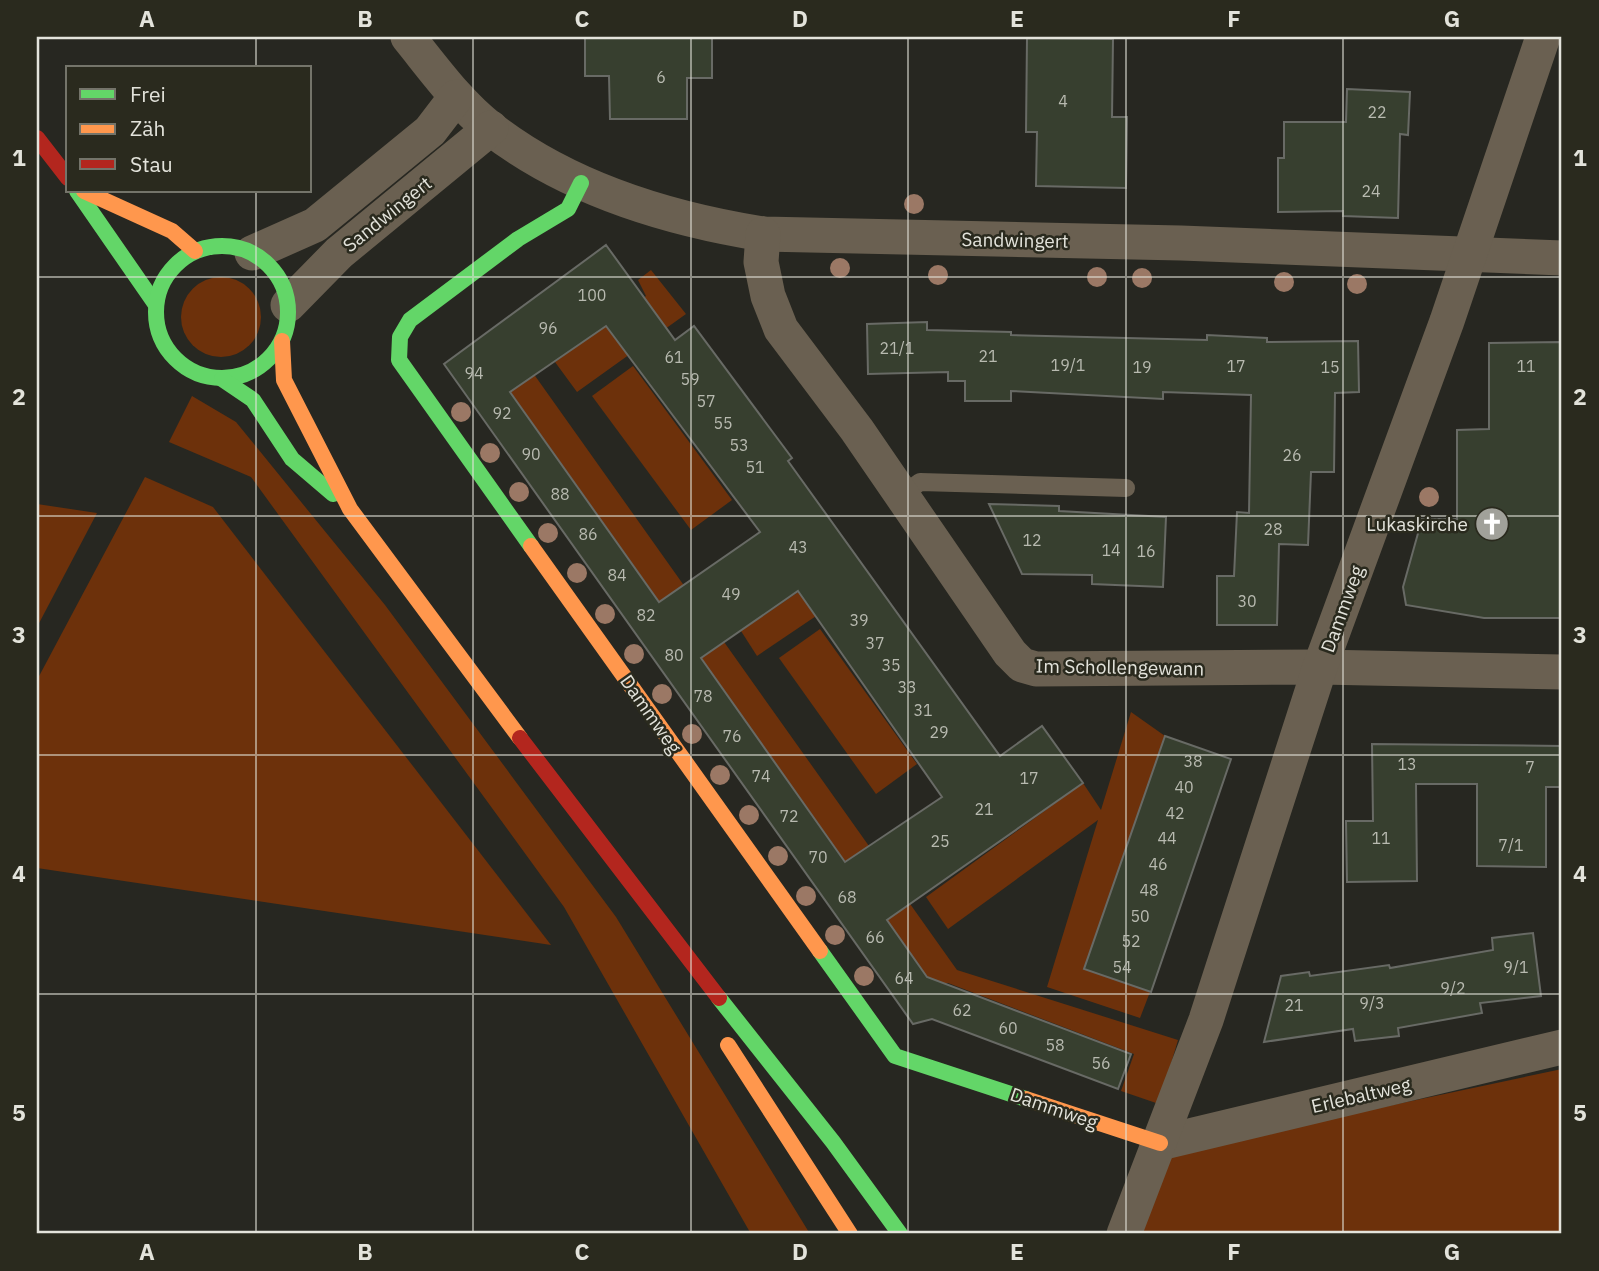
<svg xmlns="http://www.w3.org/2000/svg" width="1599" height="1271" font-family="'IBM Plex Sans',sans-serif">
  <rect width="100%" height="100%" fill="#272721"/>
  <g fill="#6d310b">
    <polygon points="651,270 686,314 577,392 555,362 646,296 638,280"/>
    <circle cx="221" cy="317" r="40"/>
    <polygon points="499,325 957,970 1178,1040 1159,1104 1121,1091 1134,1054 948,983 933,987 475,342"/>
    <polygon points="633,366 732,500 691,530 592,396"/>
    <polygon points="192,396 236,422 385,605 616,917 810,1234 751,1234 564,907 251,477 169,442"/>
    <polygon points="145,477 213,507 551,945 37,868 37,680"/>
    <polygon points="37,504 97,513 37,627"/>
    <polygon points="854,554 871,579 757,656 741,631"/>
    <polygon points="820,629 917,764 876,794 779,658"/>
    <polygon points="1131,712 1165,736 1084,969 1150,992 1140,1018 1047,987 1098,820 948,929 926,897 1083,783 1101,810"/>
    <polygon points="1562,1069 1562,1234 1134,1234 1166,1153"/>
  </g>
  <g fill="#373f2f" stroke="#686a65" stroke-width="2" fill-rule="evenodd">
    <polygon points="585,37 712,37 712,78 687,78 687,119 610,119 609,76 585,76"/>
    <polygon points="1027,38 1113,39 1112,117 1127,117 1126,188 1036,186 1037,132 1026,132"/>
    <polygon points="1347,89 1410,92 1408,135 1400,134 1398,218 1343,216 1343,211 1278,212 1278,158 1284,158 1284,122 1346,122"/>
    <path d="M606,245L675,340L694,326L792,458L788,461L1000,756L1042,726L1083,783L887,920L927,977L1131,1054L1118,1089L932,1019L913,1024L444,364ZM606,326L760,532L659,602L510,392ZM798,591L942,797L845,862L701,658Z"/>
    <polygon points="927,322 927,330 1011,332 1011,335 1207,340 1207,335 1267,338 1267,342 1358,341 1359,392 1335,393 1334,472 1311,472 1308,545 1279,544 1277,625 1217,625 1217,576 1234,576 1237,512 1249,513 1251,395 1163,392 1163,399 1011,391 1011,401 965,401 965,381 948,381 948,372 868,374 867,324"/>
    <polygon points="1562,342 1562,618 1484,618 1406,605 1403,587 1422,519 1457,519 1457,430 1489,429 1489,343"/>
    <polygon points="989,504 1059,506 1059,511 1166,517 1163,587 1092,584 1092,575 1022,574"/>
    <polygon points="1165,736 1231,759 1151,992 1084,969"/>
    <polygon points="1372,744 1562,746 1562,787 1546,787 1546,867 1477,866 1477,784 1416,784 1417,881 1347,882 1346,821 1373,821"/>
    <polygon points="1533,933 1541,996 1480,1003 1482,1013 1398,1028 1399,1036 1355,1041 1353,1029 1264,1042 1281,976 1309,972 1310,976 1389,965 1390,968 1493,950 1492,938"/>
  </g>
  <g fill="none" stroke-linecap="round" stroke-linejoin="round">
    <polyline stroke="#6a6051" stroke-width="18" points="901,496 920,482 1126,488"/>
    <g stroke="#6a6051" stroke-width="35">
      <path d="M408,37C434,69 458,103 490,128C567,188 669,219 763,234L1181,243L1562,258"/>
      <polyline points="763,234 761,262 768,296 781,329 857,430 1010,653 1022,665 1036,669 1320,667 1562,672"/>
      <polyline points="252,253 315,225 430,131 456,97"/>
      <polyline points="288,305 339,253 491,128"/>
      <polyline points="1160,1143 1562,1047"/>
      <polyline points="1124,1234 1206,1020 1320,667 1447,321 1543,37"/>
    </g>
    <g stroke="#63d668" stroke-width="16">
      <polyline points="77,191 156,305"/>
      <circle cx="222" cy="312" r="66"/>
      <polyline points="222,379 253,400 292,459 333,494"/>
      <polyline points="531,546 399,360 400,337 410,320 518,239 568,209 581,183"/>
      <polyline points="820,951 895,1056 1026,1099"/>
      <polyline points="719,998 833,1142 900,1234"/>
    </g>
    <g stroke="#ff974d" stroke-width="16">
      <polyline points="84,191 172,231 195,251"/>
      <polyline points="282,341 284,380 350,509 520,738"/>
      <polyline points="531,546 820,951"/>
      <polyline points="728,1045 850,1234"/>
      <polyline points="1026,1099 1160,1143"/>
    </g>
    <g stroke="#b3261e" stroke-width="16">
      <polyline points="37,138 68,178"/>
      <polyline points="520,738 719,998"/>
    </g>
  </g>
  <g fill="#9b7865">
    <circle cx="914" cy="204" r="10"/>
    <circle cx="840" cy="268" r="10"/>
    <circle cx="938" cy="275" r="10"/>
    <circle cx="1097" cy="277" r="10"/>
    <circle cx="1142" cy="278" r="10"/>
    <circle cx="1284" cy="282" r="10"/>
    <circle cx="1357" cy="284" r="10"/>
    <circle cx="461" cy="412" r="10"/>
    <circle cx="490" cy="453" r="10"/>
    <circle cx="519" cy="492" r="10"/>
    <circle cx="1429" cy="497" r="10"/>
    <circle cx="548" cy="533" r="10"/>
    <circle cx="577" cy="573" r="10"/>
    <circle cx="605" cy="614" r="10"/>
    <circle cx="634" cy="654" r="10"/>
    <circle cx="662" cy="694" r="10"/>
    <circle cx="692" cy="734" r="10"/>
    <circle cx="720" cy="775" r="10"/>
    <circle cx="749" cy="815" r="10"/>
    <circle cx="778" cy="856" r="10"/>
    <circle cx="806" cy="896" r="10"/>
    <circle cx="835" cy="935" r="10"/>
    <circle cx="864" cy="976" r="10"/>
  </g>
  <path fill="none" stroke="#e3e3db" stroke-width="2" stroke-opacity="0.55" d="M256,37V68M473,37V1234M691,37V1234M908,37V1234M1126,37V1234M1343,37V1234M256,191V1234M37,277H1562M37,516H1562M37,755H1562M37,994H1562"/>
  <defs>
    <g id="church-disc" transform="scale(1.75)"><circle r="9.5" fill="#a1a19a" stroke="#2a2a1e"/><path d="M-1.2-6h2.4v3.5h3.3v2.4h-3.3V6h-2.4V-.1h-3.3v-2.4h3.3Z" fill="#fff"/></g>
  </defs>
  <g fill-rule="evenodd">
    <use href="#church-disc" x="1492" y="524"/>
  </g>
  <g text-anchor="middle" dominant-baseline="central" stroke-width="5" stroke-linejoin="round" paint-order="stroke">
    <g font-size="16" fill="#b8bab0">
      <text x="661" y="77">6</text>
      <text x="1063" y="101">4</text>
      <text x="1377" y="112">22</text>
      <text x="1371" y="191">24</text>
      <text x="592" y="295">100</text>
      <text x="548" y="328">96</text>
      <text x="897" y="348">21/1</text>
      <text x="988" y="356">21</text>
      <text x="674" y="357">61</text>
      <text x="1068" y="365">19/1</text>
      <text x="1236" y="366">17</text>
      <text x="1526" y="366">11</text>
      <text x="1142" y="367">19</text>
      <text x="1330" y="367">15</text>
      <text x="474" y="373">94</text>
      <text x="690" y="379">59</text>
      <text x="706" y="401">57</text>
      <text x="502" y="413">92</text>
      <text x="723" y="423">55</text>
      <text x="739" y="445">53</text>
      <text x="531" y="454">90</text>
      <text x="1292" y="455">26</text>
      <text x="755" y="467">51</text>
      <text x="560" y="494">88</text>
      <text x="1273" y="529">28</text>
      <text x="588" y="534">86</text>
      <text x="1032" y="540">12</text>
      <text x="798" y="547">43</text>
      <text x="1111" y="550">14</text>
      <text x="1146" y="551">16</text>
      <text x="617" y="575">84</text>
      <text x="731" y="594">49</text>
      <text x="1247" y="601">30</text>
      <text x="646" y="615">82</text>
      <text x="859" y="620">39</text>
      <text x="875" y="643">37</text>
      <text x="674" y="655">80</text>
      <text x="891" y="665">35</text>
      <text x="907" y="687">33</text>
      <text x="703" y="696">78</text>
      <text x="923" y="710">31</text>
      <text x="939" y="732">29</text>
      <text x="732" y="736">76</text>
      <text x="1193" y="761">38</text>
      <text x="1407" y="764">13</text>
      <text x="1530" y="767">7</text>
      <text x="761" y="776">74</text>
      <text x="1029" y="778">17</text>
      <text x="1184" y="787">40</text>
      <text x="984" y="809">21</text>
      <text x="1175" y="813">42</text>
      <text x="789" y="816">72</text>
      <text x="1167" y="838">44</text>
      <text x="1381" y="838">11</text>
      <text x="940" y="841">25</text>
      <text x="1511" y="845">7/1</text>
      <text x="818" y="857">70</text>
      <text x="1158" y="864">46</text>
      <text x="1149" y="890">48</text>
      <text x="847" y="897">68</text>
      <text x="1140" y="916">50</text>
      <text x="875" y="937">66</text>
      <text x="1131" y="941">52</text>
      <text x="1122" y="967">54</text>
      <text x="1516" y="967">9/1</text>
      <text x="904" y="978">64</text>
      <text x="1453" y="988">9/2</text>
      <text x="1372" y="1003">9/3</text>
      <text x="1294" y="1005">21</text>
      <text x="962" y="1010">62</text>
      <text x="1008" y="1028">60</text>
      <text x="1055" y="1045">58</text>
      <text x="1101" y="1063">56</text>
    </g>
    <g font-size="19" fill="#e3e3db" stroke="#2a2a1e">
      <text transform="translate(387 214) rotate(-39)">Sandwingert</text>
      <text transform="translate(1015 240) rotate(1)">Sandwingert</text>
      <text transform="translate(1342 609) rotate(-70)">Dammweg</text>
      <text transform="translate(1120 667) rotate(1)">Im Schollengewann</text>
      <text transform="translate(651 714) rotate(55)">Dammweg</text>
      <text transform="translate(1361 1095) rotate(-13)">Erlebaltweg</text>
      <text transform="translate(1054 1108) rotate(19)">Dammweg</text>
    </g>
    <g font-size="19" fill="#e3e3db" stroke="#2a2a1e" text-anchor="end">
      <text x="1468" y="524">Lukaskirche</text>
    </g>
  </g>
  <rect width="1599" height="1271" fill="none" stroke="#2a2a1e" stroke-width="77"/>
  <rect x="66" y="66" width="245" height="126" fill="#2a2a1e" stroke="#74746a" stroke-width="2"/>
  <rect x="80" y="89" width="35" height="10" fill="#63d668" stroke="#74746a" stroke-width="2"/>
  <text x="130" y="102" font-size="21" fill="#e3e3db">Frei</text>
  <rect x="80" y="124" width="35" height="10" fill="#ff974d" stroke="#74746a" stroke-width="2"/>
  <text x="130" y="136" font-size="21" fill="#e3e3db">Zäh</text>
  <rect x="80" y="159" width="35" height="10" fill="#b3261e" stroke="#74746a" stroke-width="2"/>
  <text x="130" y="172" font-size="21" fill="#e3e3db">Stau</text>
  <rect x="38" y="38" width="1522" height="1194" fill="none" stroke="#e3e3db" stroke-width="2.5"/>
  <g font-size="23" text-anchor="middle" font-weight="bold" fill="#e3e3db">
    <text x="147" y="27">A</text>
    <text x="365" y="27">B</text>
    <text x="582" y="27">C</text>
    <text x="800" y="27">D</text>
    <text x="1017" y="27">E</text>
    <text x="1234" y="27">F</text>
    <text x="1452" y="27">G</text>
    <text x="19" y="166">1</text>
    <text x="1580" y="166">1</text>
    <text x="19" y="405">2</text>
    <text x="1580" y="405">2</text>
    <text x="19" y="643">3</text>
    <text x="1580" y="643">3</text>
    <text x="19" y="882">4</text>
    <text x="1580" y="882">4</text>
    <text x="19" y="1121">5</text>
    <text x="1580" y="1121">5</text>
    <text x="147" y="1260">A</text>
    <text x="365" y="1260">B</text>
    <text x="582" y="1260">C</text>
    <text x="800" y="1260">D</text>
    <text x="1017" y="1260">E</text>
    <text x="1234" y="1260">F</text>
    <text x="1452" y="1260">G</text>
  </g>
</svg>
